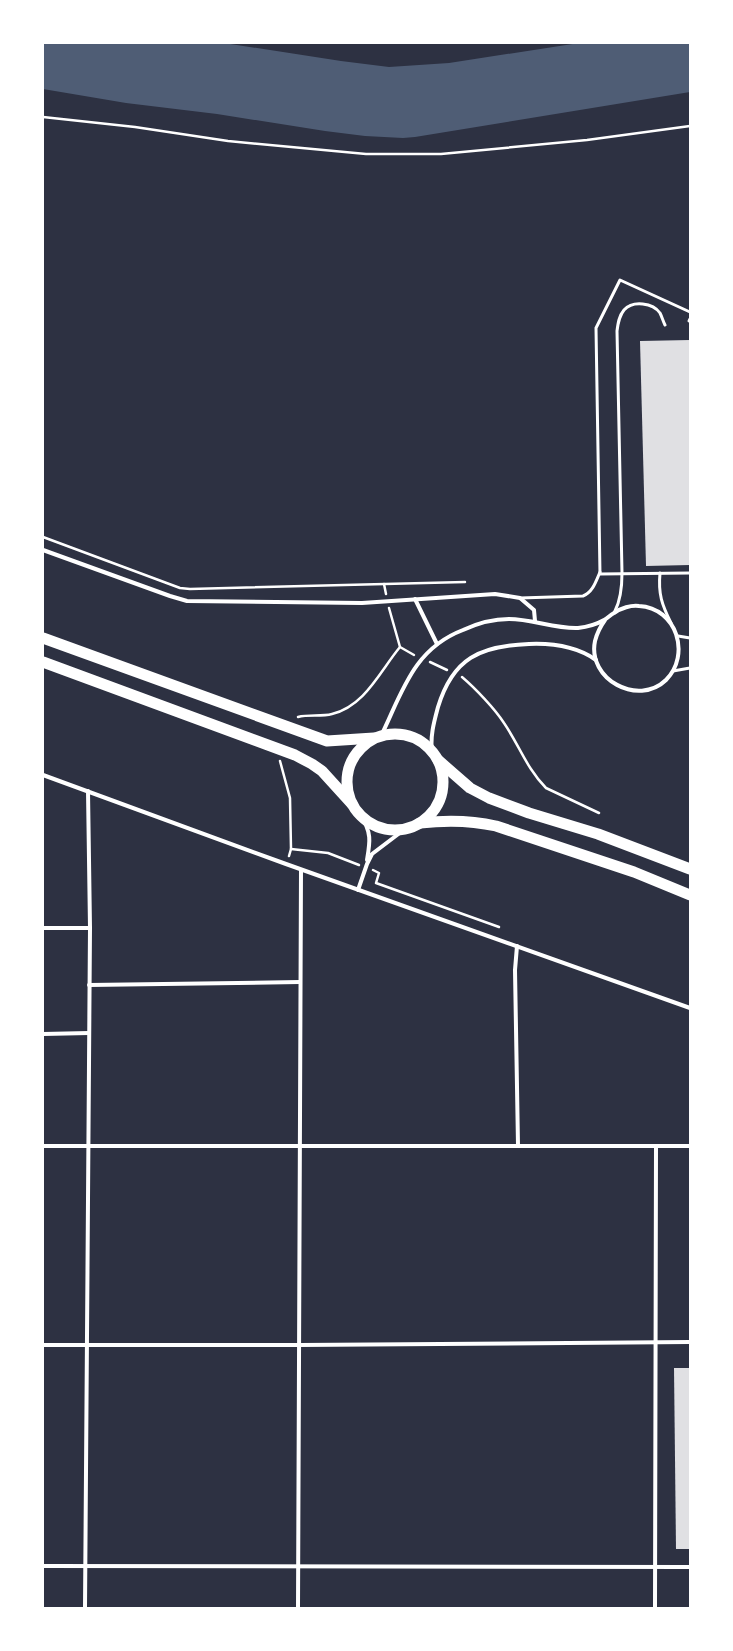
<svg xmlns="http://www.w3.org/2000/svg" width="733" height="1651" font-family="Poppins,sans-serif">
  <rect width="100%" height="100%" fill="#2d3142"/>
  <polygon fill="#4f5d75" points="43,43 224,43 341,61 389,67 449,63 579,43 690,43 690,92 415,137 403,138 365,136 325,131 217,114 126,103 43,89"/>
  <g fill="#e0e0e3">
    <polygon points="690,340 690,565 646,566 640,341"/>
    <polygon points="674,1368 690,1368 690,1549 676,1549"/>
  </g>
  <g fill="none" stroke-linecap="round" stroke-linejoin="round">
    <g stroke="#fff" stroke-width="2.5">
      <polyline points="43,117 135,127 228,141 366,154 441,154 587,140 690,126"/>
      <polyline points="43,537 180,588 190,589 465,582"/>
      <polyline points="384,584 386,594"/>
      <polyline points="389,608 400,647 414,655"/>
      <polyline points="430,662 447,670"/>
      <path d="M462,677C475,688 495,709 504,723C519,745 527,769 546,788L599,813"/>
      <path d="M298,717C309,714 321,717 332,714C365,706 380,671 400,647"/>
      <polyline points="280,761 290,798 291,849 289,856"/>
      <polyline points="291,849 328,853 359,865"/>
      <polyline points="373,870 379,873 376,883 499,927"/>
    </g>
    <g stroke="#fff" stroke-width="3">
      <polyline points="690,312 620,280 596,328 600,574 690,573"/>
      <polyline points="689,321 690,319"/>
      <path d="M660,573C658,594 662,605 671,623"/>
      <path d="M520,598L583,596C593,592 596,581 600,572"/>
      <path d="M615,611C621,599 622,587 622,573L617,331C618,323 619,316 624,310C633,300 653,303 660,313C662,317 663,321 665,325"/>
      <polyline points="678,636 690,638"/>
      <polyline points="673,671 690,668"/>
    </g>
    <g stroke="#fff" stroke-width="4">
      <polyline points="43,550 170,596 187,601 362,603 495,594 520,598 534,610 535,621"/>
      <polyline points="415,599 437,644"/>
      <path d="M381,736C402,693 413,649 463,630C478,623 493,619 509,619C532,619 555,629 578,628C587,627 597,624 604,620C608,618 610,615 614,613C621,608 631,605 639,606C677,608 691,655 666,680C638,707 587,679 595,641C597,633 600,627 605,620"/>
      <path d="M432,752C430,736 434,722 438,707C453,658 480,646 529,644C553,643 576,646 596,660"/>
      <polyline points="43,775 286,864 690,1008"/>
      <path d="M361,816C372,833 370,842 367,860"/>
      <polyline points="358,890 367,864 372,854 405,829"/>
      <polyline points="43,928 90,928"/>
      <polyline points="517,946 515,970 518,1145"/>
      <polyline points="89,985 300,982"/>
      <polyline points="43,1034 89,1033"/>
      <polyline points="43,1146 690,1146"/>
      <polyline points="43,1345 300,1345 690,1342"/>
      <polyline points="43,1566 690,1567"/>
      <polyline points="85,1608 90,928 88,791"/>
      <polyline points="298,1608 301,870"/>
      <polyline points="655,1608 656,1146"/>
    </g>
    <g stroke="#fff" stroke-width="11">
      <polyline points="43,638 327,741 374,738"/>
      <polyline points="43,662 295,755 312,764 322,771 352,804"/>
      <circle cx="395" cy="782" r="48"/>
      <polyline points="438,760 470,788 489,798 529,813 598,834 690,869"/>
      <path d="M420,823C446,820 470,820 496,826L634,872L690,895"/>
    </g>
  </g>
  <rect width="733" height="1651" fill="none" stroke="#ffffff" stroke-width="88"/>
</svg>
